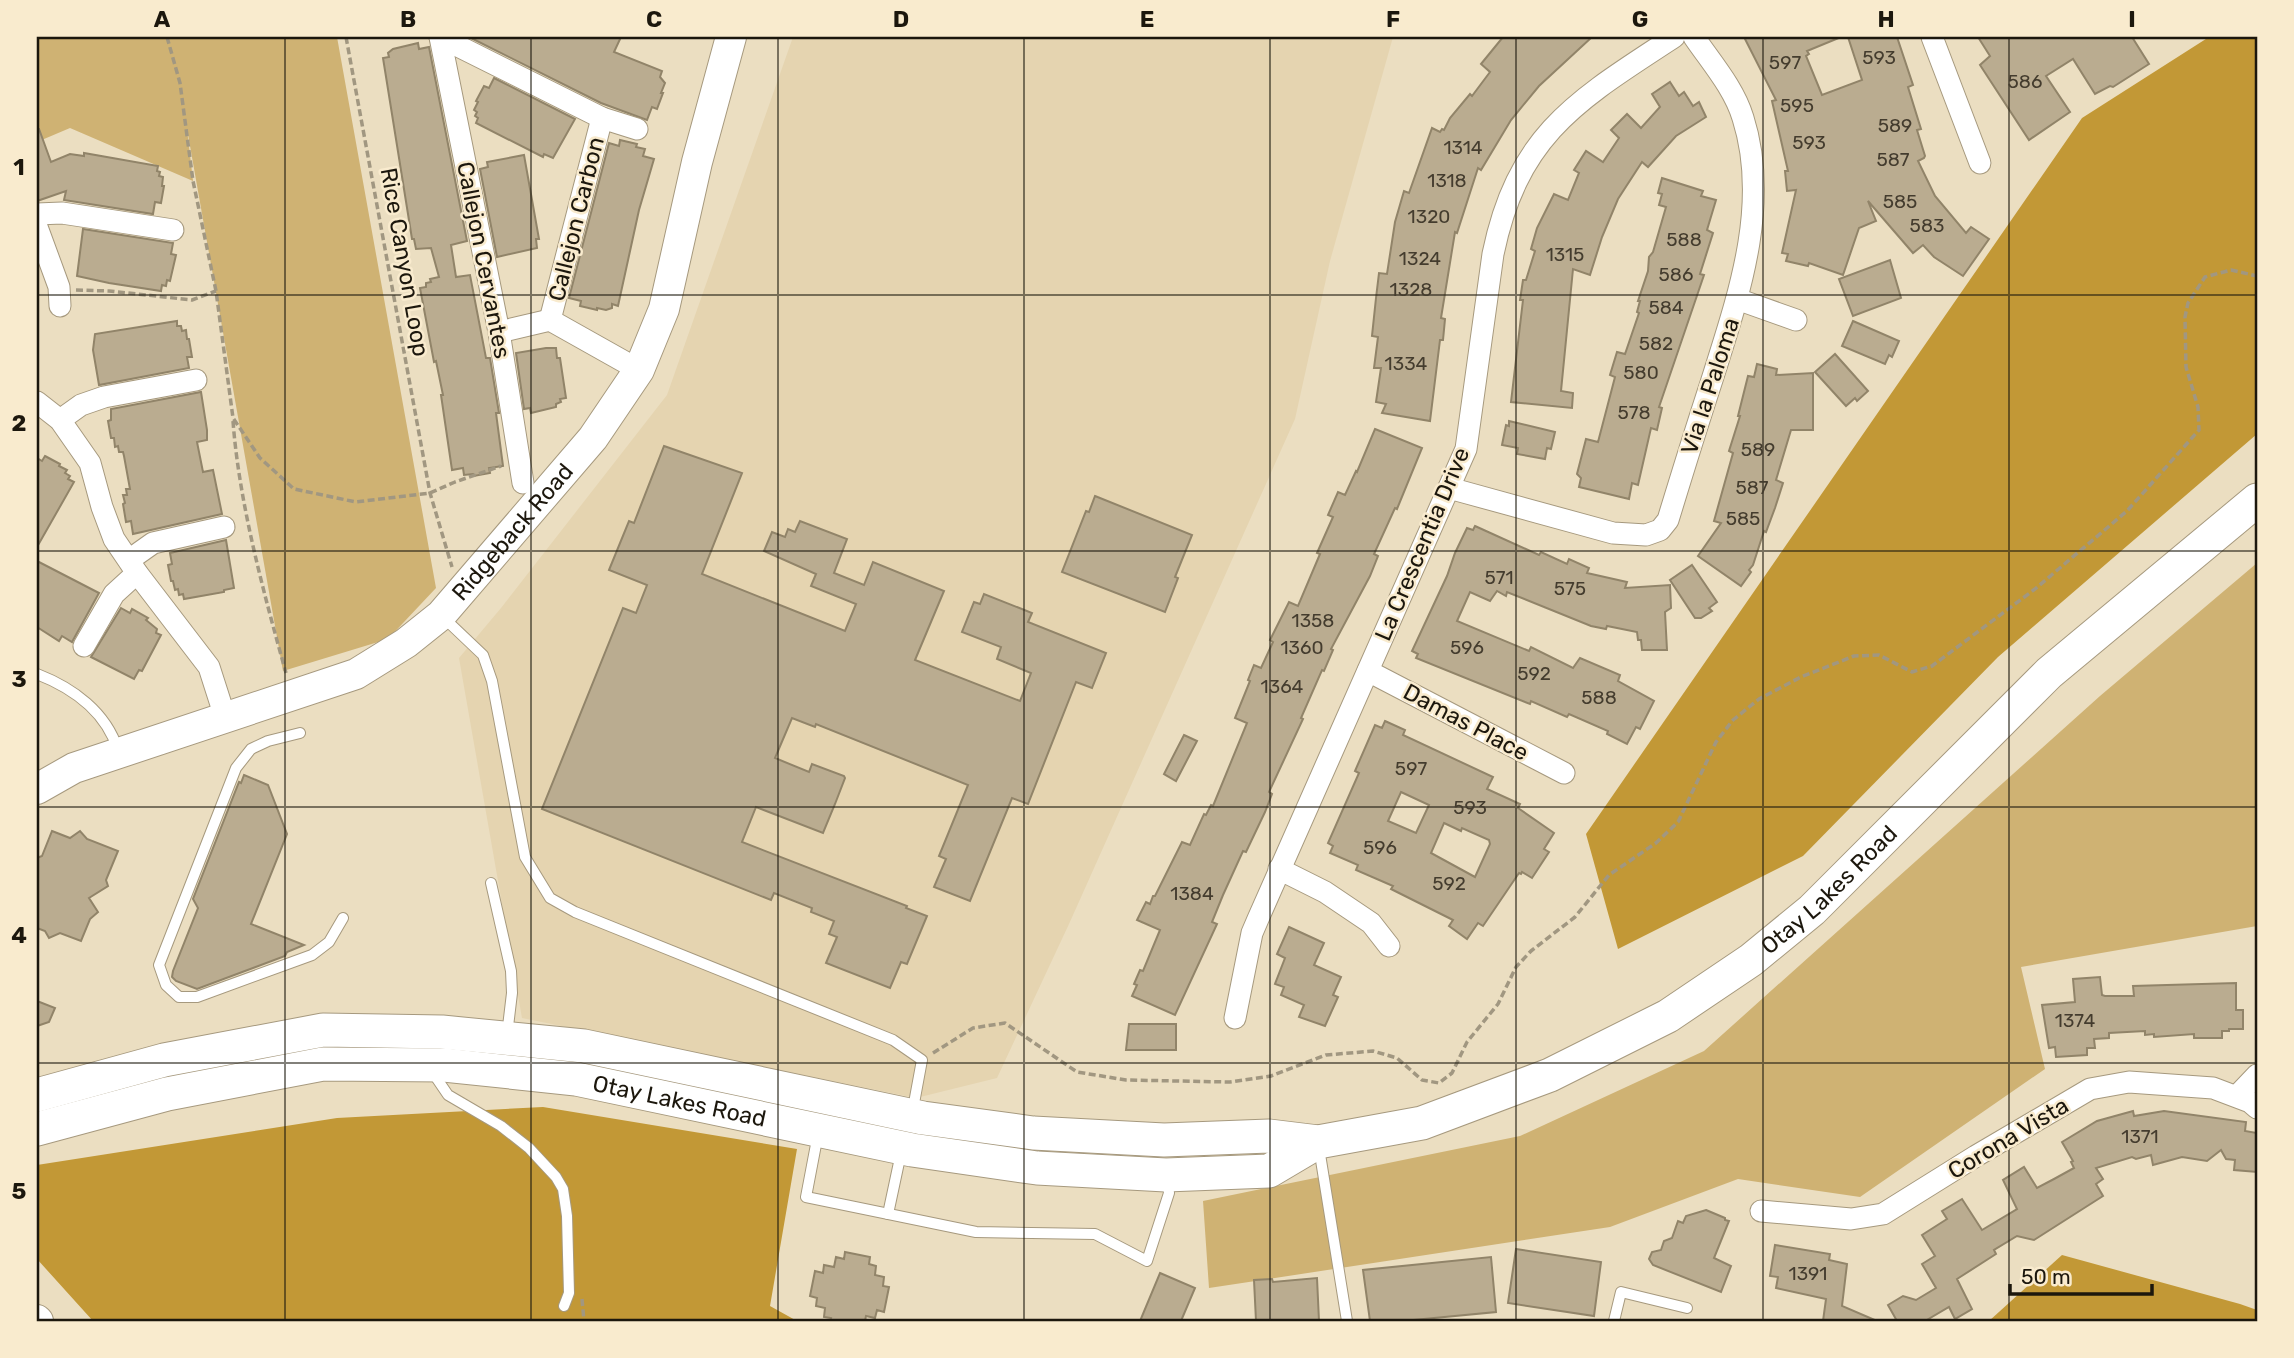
<svg xmlns="http://www.w3.org/2000/svg" width="2294" height="1358" font-family="Rubik,sans-serif">
  <rect width="100%" height="100%" fill="#ebdec1"/>
  <polygon fill="#e5d4b0" points="793,37 1393,37 1330,261 1295,419 1069,924 997,1078 916,1098 522,1018 459,658 501,608 667,395"/>
  <g fill="#cfb273">
    <polygon points="37,37 337,37 436,588 388,639 283,671 187,129 193,181 70,128 37,142"/>
    <polygon points="2257,563 2257,926 2021,967 2045,1069 1860,1197 1738,1179 1610,1227 1209,1288 1203,1201 1520,1136 1704,1051 2100,696"/>
  </g>
  <g fill="#c29836">
    <polygon points="2209,37 2257,37 2257,434 1998,657 1803,856 1618,949 1586,834 2082,118"/>
    <polygon points="543,1107 797,1149 770,1306 797,1321 93,1321 37,1259 37,1165 337,1118"/>
    <polygon points="2062,1255 2240,1304 2257,1310 2257,1321 1989,1321"/>
  </g>
  <g fill="#baac90" stroke="#918469" stroke-width="2" fill-rule="evenodd">
    <polygon points="469,37 621,37 614,52 662,71 660,77 665,83 661,93 663,93 657,109 652,107 647,120 601,103"/>
    <polygon points="1503,37 1592,37 1539,86 1511,120 1481,170 1478,168 1457,233 1455,232 1441,318 1445,319 1443,340 1440,340 1430,421 1382,413 1386,404 1376,402 1381,368 1374,368 1378,337 1372,336 1376,298 1379,273 1387,274 1395,222 1404,191 1409,193 1432,128 1440,132 1442,129 1444,130 1450,118 1470,94 1472,96 1490,72 1481,64"/>
    <polygon points="1744,37 1841,37 1807,51 1809,54 1806,56 1822,95 1862,80 1848,37 1897,37 1913,85 1908,87 1921,129 1917,130 1925,156 1924,158 1918,161 1935,196 1966,233 1971,227 1989,239 1963,276 1934,257 1923,245 1913,253 1868,201 1876,221 1859,228 1843,275 1809,263 1808,266 1786,261 1788,254 1782,253 1796,190 1787,191 1785,171 1788,171 1772,101 1776,100"/>
    <polygon points="1978,37 2132,37 2149,64 2113,87 2110,86 2095,94 2073,59 2046,76 2070,112 2029,140 1980,65 1990,56"/>
    <polygon points="418,43 419,49 429,47 467,241 451,245 456,277 470,275 486,358 490,358 499,413 496,413 503,466 489,468 490,473 474,476 473,474 464,475 463,468 452,470 441,395 443,395 436,361 434,362 420,288 426,287 426,283 431,282 430,279 439,277 431,248 416,249 414,239 412,239 383,58 389,57 388,53 393,49"/>
    <polygon points="494,78 575,119 553,158 544,154 543,157 476,123 478,118 475,116 477,112 474,110 478,102 476,101 484,86 489,88"/>
    <polygon points="1670,82 1679,96 1684,92 1693,106 1699,102 1706,117 1676,136 1648,167 1642,162 1618,199 1602,237 1590,275 1573,269 1561,391 1573,393 1572,408 1511,402 1523,300 1520,300 1523,280 1526,280 1535,251 1531,249 1537,228 1554,194 1568,200 1579,173 1574,170 1586,151 1603,162 1619,138 1611,130 1627,114 1641,128 1660,107 1652,94"/>
    <polygon points="37,129 39,129 51,162 70,154 84,156 84,153 158,166 157,171 160,172 159,176 163,177 162,186 164,186 161,203 155,202 153,214 64,200 66,191 37,201"/>
    <polygon points="620,140 637,144 636,147 645,149 643,156 654,159 639,210 618,306 612,304 612,308 606,310 597,308 597,310 580,306 581,301 569,298 609,143 619,146"/>
    <polygon points="524,155 539,239 536,239 537,248 497,257 480,169 488,167 487,162"/>
    <polygon points="1662,178 1703,191 1701,196 1716,200 1707,230 1713,233 1700,274 1704,275 1659,407 1662,408 1657,430 1651,428 1638,485 1632,483 1629,499 1579,487 1581,478 1577,474 1586,439 1598,442 1615,377 1610,375 1617,352 1625,354 1639,313 1637,312 1640,301 1638,301 1648,271 1649,257 1653,252 1666,207 1659,205 1662,194 1658,193"/>
    <polygon points="83,229 173,243 171,254 176,255 170,281 167,280 166,286 162,285 161,291 109,283 77,276"/>
    <polygon points="1890,260 1901,298 1853,316 1839,279"/>
    <polygon points="177,321 177,326 181,326 182,331 186,330 187,339 189,339 192,357 187,357 189,368 99,385 93,350 95,334"/>
    <polygon points="1853,321 1899,341 1892,357 1889,355 1885,364 1842,346"/>
    <polygon points="546,348 556,348 557,358 560,358 566,398 560,399 561,402 556,404 556,407 531,413 530,408 524,409 516,353"/>
    <polygon points="1835,354 1868,391 1857,401 1855,398 1846,406 1815,372"/>
    <polygon points="1757,364 1777,369 1776,375 1813,373 1813,430 1791,430 1776,480 1783,483 1775,508 1766,532 1764,531 1753,565 1749,570 1751,572 1741,586 1698,556 1721,523 1714,521 1733,453 1729,451 1740,416 1738,416 1748,376 1754,377"/>
    <polygon points="201,392 207,430 207,440 197,442 203,472 213,470 222,514 133,534 131,521 126,522 123,504 125,503 123,495 127,495 126,489 130,489 124,456 123,452 119,452 118,446 115,447 114,438 111,438 108,421 111,420 111,409"/>
    <polygon points="1509,421 1555,432 1551,449 1547,448 1545,459 1517,454 1518,448 1502,445 1506,425 1509,426"/>
    <polygon points="1375,429 1422,448 1397,509 1395,508 1374,554 1378,556 1370,576 1331,649 1333,650 1324,671 1322,670 1301,718 1303,719 1269,792 1272,794 1265,812 1246,852 1243,851 1223,895 1212,922 1217,924 1175,1015 1132,996 1137,985 1134,984 1140,970 1143,971 1160,930 1137,920 1146,902 1150,904 1153,896 1155,896 1182,842 1190,845 1204,814 1206,815 1211,805 1213,806 1247,723 1235,718 1250,681 1248,680 1254,665 1261,668 1273,642 1270,640 1289,602 1298,606 1320,554 1317,553 1333,517 1328,515 1338,492 1345,495 1356,471 1357,472"/>
    <polygon points="664,446 742,473 702,574 845,631 856,604 811,586 816,574 764,551 772,532 785,537 788,529 795,532 800,521 847,539 834,573 864,585 873,562 944,591 915,660 1020,701 1031,673 997,659 1001,647 962,632 974,602 980,604 984,594 1032,613 1028,622 1106,653 1092,688 1076,682 1028,804 1012,798 970,901 934,887 946,859 939,856 968,785 816,724 815,727 792,718 775,758 809,772 812,764 844,776 845,778 835,804 823,833 756,807 742,842 907,906 906,908 927,916 907,964 901,962 890,988 826,963 837,937 829,934 834,921 811,912 812,908 774,893 771,900 542,809 623,608 636,613 647,585 609,570 629,521 634,523"/>
    <polygon points="45,456 60,464 59,466 67,470 65,473 70,476 68,479 74,482 37,547 37,458 42,461"/>
    <polygon points="1095,496 1192,535 1175,577 1178,578 1165,612 1062,572 1086,511 1089,512"/>
    <polygon points="1475,526 1539,555 1541,552 1567,564 1569,559 1589,568 1587,573 1627,582 1625,588 1670,585 1671,608 1665,612 1667,650 1642,650 1641,640 1638,640 1637,632 1607,626 1606,629 1591,626 1507,592 1506,596 1497,591 1490,601 1470,592 1457,621 1529,651 1531,647 1573,668 1580,658 1620,675 1618,681 1654,701 1640,729 1636,727 1627,744 1607,734 1608,731 1569,714 1567,717 1531,701 1530,704 1416,658 1418,654 1412,651 1447,576 1455,553 1467,528 1473,530"/>
    <polygon points="226,540 234,588 224,590 224,592 184,599 183,594 179,595 178,589 175,590 173,581 171,581 168,565 172,564 170,553"/>
    <polygon points="37,561 99,593 72,642 62,636 59,641 37,627"/>
    <polygon points="1692,565 1717,602 1709,608 1712,611 1701,618 1695,618 1670,580"/>
    <polygon points="121,608 130,613 132,609 148,618 146,620 157,629 156,633 161,635 142,671 139,670 134,679 91,657"/>
    <path d="M1385,721L1405,730L1403,735L1493,777L1487,789L1520,804L1518,808L1554,833L1544,849L1549,852L1532,878L1522,872L1521,874L1519,873L1483,926L1478,923L1467,939L1449,926L1453,920L1391,889L1393,886L1356,870L1358,865L1330,853L1333,846L1328,843L1359,773L1355,771L1375,725L1382,728ZM1401,792L1429,805L1416,833L1388,821ZM1444,823L1461,831L1462,828L1489,840L1490,844L1475,877L1431,853Z"/>
    <polygon points="1184,735 1197,741 1176,781 1164,774"/>
    <polygon points="244,775 268,785 287,834 251,924 304,945 287,952 285,956 197,989 176,981 172,977 173,971 198,908 193,899 239,782 241,783"/>
    <polygon points="52,831 70,838 80,831 87,839 118,851 106,880 108,886 89,898 98,912 90,919 81,941 60,933 49,938 45,931 37,928 37,858 42,856"/>
    <polygon points="1289,927 1324,943 1314,965 1341,977 1333,995 1338,997 1325,1026 1299,1017 1304,1005 1281,995 1284,987 1275,984 1285,958 1277,954"/>
    <polygon points="2100,977 2102,995 2105,996 2134,996 2133,986 2236,983 2236,1010 2243,1010 2243,1029 2229,1029 2229,1031 2222,1031 2222,1038 2194,1038 2194,1034 2154,1037 2154,1034 2145,1035 2145,1031 2109,1033 2109,1038 2094,1039 2095,1048 2087,1048 2087,1055 2056,1057 2055,1047 2049,1048 2042,1005 2075,1002 2073,979"/>
    <polygon points="37,1001 55,1008 49,1022 37,1026"/>
    <polygon points="1129,1024 1176,1024 1176,1050 1126,1050"/>
    <polygon points="2133,1111 2134,1116 2164,1111 2246,1122 2245,1131 2257,1133 2257,1172 2234,1170 2235,1160 2226,1159 2221,1150 2207,1161 2182,1157 2153,1165 2151,1155 2136,1159 2132,1157 2096,1168 2103,1179 2096,1184 2103,1196 2034,1240 2017,1236 1994,1250 1996,1254 1957,1279 1972,1309 1955,1319 1949,1307 1925,1321 1897,1321 1888,1305 1903,1296 1916,1300 1936,1288 1922,1264 1935,1256 1922,1235 1947,1219 1942,1211 1962,1199 1982,1230 2017,1209 2003,1180 2024,1167 2037,1188 2054,1179 2074,1168 2071,1162 2073,1161 2062,1142 2097,1121"/>
    <polygon points="1706,1210 1725,1218 1725,1220 1729,1221 1714,1258 1731,1266 1721,1292 1653,1265 1649,1259 1652,1252 1661,1250 1664,1241 1672,1238 1678,1221 1683,1223 1686,1216"/>
    <polygon points="1775,1245 1830,1254 1829,1260 1847,1264 1842,1306 1877,1321 1823,1321 1826,1299 1776,1288 1778,1277 1770,1276"/>
    <polygon points="1516,1249 1601,1262 1594,1316 1508,1303"/>
    <polygon points="845,1252 870,1257 869,1264 876,1266 875,1275 884,1277 883,1286 889,1287 884,1312 877,1310 875,1318 866,1316 865,1321 830,1321 831,1318 824,1317 825,1308 816,1306 817,1298 810,1296 815,1271 823,1273 824,1265 834,1267 836,1257 844,1259"/>
    <polygon points="1491,1257 1496,1312 1403,1321 1370,1321 1363,1270"/>
    <polygon points="1160,1273 1195,1288 1181,1321 1140,1321"/>
    <polygon points="1317,1278 1319,1321 1256,1321 1254,1280 1272,1279 1273,1282"/>
  </g>
  <g fill="none" stroke-linecap="round" stroke-linejoin="round">
    <g stroke="#a6997e" stroke-width="12">
      <g id="lane">
        <polyline points="443,617 483,655 492,681 525,857 550,898 575,912 893,1040 922,1060 912,1114"/>
        <path d="M37,674C73,688 106,712 118,750"/>
        <polyline points="300,733 268,741 251,749 236,768 159,965 166,985 179,997 197,997 312,955 329,942 343,918"/>
        <polyline points="491,883 511,971 512,993 507,1035"/>
        <polyline points="431,1070 448,1095 501,1126 529,1148 556,1177 563,1189 567,1216 569,1293 564,1306"/>
        <polyline points="818,1134 806,1197 976,1232 1095,1234 1147,1261 1169,1193 1167,1178"/>
        <polyline points="1319,1148 1347,1321"/>
        <polyline points="888,1214 901,1153"/>
        <polyline points="1614,1321 1621,1292 1687,1308"/>
      </g>
    </g>
    <g stroke="#a6997e" stroke-width="23">
      <g id="street">
        <polyline points="440,37 499,332 523,483"/>
        <polyline points="440,37 602,118 637,129"/>
        <polyline points="1932,37 1980,163"/>
        <polyline points="37,214 62,213 173,230"/>
        <polyline points="37,227 59,287 60,306"/>
        <polyline points="1737,299 1796,320"/>
        <polyline points="550,320 602,118"/>
        <polyline points="499,332 550,320 639,370"/>
        <polyline points="37,402 60,420 90,463 102,507 114,539 137,573 209,667 225,717"/>
        <polyline points="60,420 81,405 104,397 196,380"/>
        <path d="M1449,488L1613,533L1646,535L1660,530L1668,520C1682,474 1696,429 1711,383C1737,300 1771,206 1743,118C1734,88 1711,62 1694,37"/>
        <polyline points="129,560 153,543 224,527"/>
        <polyline points="84,646 114,594 137,573"/>
        <polyline points="1368,671 1564,773"/>
        <polyline points="1279,869 1325,892 1371,923 1389,946"/>
        <path d="M1235,1018L1252,933L1258,919L1466,449L1493,254C1518,133 1578,100 1674,37"/>
        <polyline points="2237,1096 2257,1075"/>
        <polyline points="1761,1211 1851,1219 1883,1214 1976,1156 2090,1089 2129,1082 2213,1088 2250,1102 2257,1108"/>
      </g>
    </g>
    <g stroke="#a6997e" stroke-width="32">
      <g id="secondary">
        <path id="s1" d="M37,789L74,768L356,674L406,643L441,615L593,438L639,370L664,309L697,162L731,37"/>
        <polyline points="37,1320 38,1321"/>
      </g>
    </g>
    <g stroke="#a6997e" stroke-width="35">
      <g id="primary">
        <path id="s2" d="M37,1095L164,1060L323,1030L442,1032L584,1046L923,1118L1033,1133L1164,1140L1269,1136L1318,1142L1422,1123L1550,1075L1668,1016L1751,960L1812,910L2049,673L2257,500"/>
        <path id="s3" d="M37,1129L167,1094L323,1064L444,1065L576,1079L912,1150L1037,1168L1166,1175L1269,1171L1318,1142"/>
      </g>
    </g>
    <g stroke="#a19781" stroke-width="3.5" stroke-dasharray="7 3.5" stroke-linecap="butt">
      <polyline points="167,37 180,83 193,181 216,291 233,418 260,458 294,489 356,502 430,493 455,482 501,466"/>
      <polyline points="346,37 430,493 452,567"/>
      <polyline points="76,290 109,291 192,300 216,291"/>
      <path d="M233,421C239,503 264,594 286,673"/>
      <polyline points="933,1053 973,1028 1005,1023 1077,1072 1126,1080 1230,1082 1271,1076 1326,1055 1373,1051 1397,1058 1422,1080 1439,1083 1452,1073 1467,1042 1498,1004 1516,967 1531,951 1575,917 1609,875 1656,843 1678,822 1716,742 1733,720 1759,699 1801,677 1854,656 1879,655 1912,672 1932,666 2035,589 2127,511 2199,430 2198,407 2186,367 2185,317 2188,303 2205,277 2231,270 2257,276"/>
      <polyline points="582,1299 584,1321"/>
    </g>
    <use href="#lane" stroke="#fff" stroke-width="10"/>
    <use href="#street" stroke="#fff" stroke-width="21"/>
    <use href="#secondary" stroke="#fff" stroke-width="30"/>
    <use href="#primary" stroke="#fff" stroke-width="33"/>
  </g>
  <path fill="none" stroke="#1c170d" stroke-width="2" stroke-opacity="0.55" d="M285,37V1321M531,37V1321M778,37V1321M1024,37V1321M1270,37V1321M1516,37V1321M1763,37V1321M2009,37V1321M37,295H2257M37,551H2257M37,807H2257M37,1063H2257"/>
  <g text-anchor="middle" dominant-baseline="central" stroke-width="5" stroke-linejoin="round" paint-order="stroke">
    <g font-size="19" fill="#443c2e">
      <text x="1879" y="57">593</text>
      <text x="1785" y="62">597</text>
      <text x="2025" y="81">586</text>
      <text x="1797" y="105">595</text>
      <text x="1895" y="125">589</text>
      <text x="1809" y="142">593</text>
      <text x="1463" y="147">1314</text>
      <text x="1893" y="159">587</text>
      <text x="1447" y="180">1318</text>
      <text x="1900" y="201">585</text>
      <text x="1429" y="216">1320</text>
      <text x="1927" y="225">583</text>
      <text x="1684" y="239">588</text>
      <text x="1565" y="254">1315</text>
      <text x="1420" y="258">1324</text>
      <text x="1676" y="274">586</text>
      <text x="1411" y="289">1328</text>
      <text x="1666" y="307">584</text>
      <text x="1656" y="343">582</text>
      <text x="1406" y="363">1334</text>
      <text x="1641" y="372">580</text>
      <text x="1634" y="412">578</text>
      <text x="1758" y="449">589</text>
      <text x="1752" y="487">587</text>
      <text x="1743" y="518">585</text>
      <text x="1499" y="577">571</text>
      <text x="1570" y="588">575</text>
      <text x="1313" y="620">1358</text>
      <text x="1302" y="647">1360</text>
      <text x="1467" y="647">596</text>
      <text x="1534" y="673">592</text>
      <text x="1282" y="686">1364</text>
      <text x="1599" y="697">588</text>
      <text x="1411" y="768">597</text>
      <text x="1470" y="807">593</text>
      <text x="1380" y="847">596</text>
      <text x="1449" y="883">592</text>
      <text x="1192" y="893">1384</text>
      <text x="2075" y="1020">1374</text>
      <text x="2140" y="1136">1371</text>
      <text x="1808" y="1273">1391</text>
    </g>
    <g font-size="23" fill="#1c170d" stroke="#f9ebce">
      <text transform="translate(576 219) rotate(-76)">Callejon Carbon</text>
      <text transform="translate(484 260) rotate(79)">Callejon Cervantes</text>
      <text transform="translate(405 262) rotate(80)">Rice Canyon Loop</text>
      <text transform="translate(1710 386) rotate(-72)">Via la Paloma</text>
      <text stroke="none"><textPath href="#s1" startOffset="553">Ridgeback Road</textPath></text>
      <text transform="translate(1422 544) rotate(-67)">La Crescentia Drive</text>
      <text transform="translate(1466 722) rotate(28)">Damas Place</text>
      <text stroke="none"><textPath href="#s2" startOffset="1878">Otay Lakes Road</textPath></text>
      <text stroke="none"><textPath href="#s3" startOffset="653">Otay Lakes Road</textPath></text>
      <text transform="translate(2008 1138) rotate(-31)">Corona Vista</text>
    </g>
  </g>
  <rect width="2294" height="1358" fill="none" stroke="#f9ebce" stroke-width="77"/>
  <path d="M2010 1284v10h142v-10" fill="none" stroke="#1c170d" stroke-width="3.5"/>
  <text x="2021" y="1284" font-size="21" fill="#1c170d" stroke="#f9ebce" stroke-width="5" paint-order="stroke">50 m</text>
  <rect x="38" y="38" width="2218" height="1282" fill="none" stroke="#1c170d" stroke-width="2.5"/>
  <g font-size="23" text-anchor="middle" font-weight="bold" fill="#1c170d">
    <text x="162" y="27">A</text>
    <text x="408" y="27">B</text>
    <text x="654" y="27">C</text>
    <text x="901" y="27">D</text>
    <text x="1147" y="27">E</text>
    <text x="1393" y="27">F</text>
    <text x="1640" y="27">G</text>
    <text x="1886" y="27">H</text>
    <text x="2132" y="27">I</text>
    <text x="19" y="175">1</text>
    <text x="19" y="431">2</text>
    <text x="19" y="687">3</text>
    <text x="19" y="943">4</text>
    <text x="19" y="1199">5</text>
  </g>
</svg>
